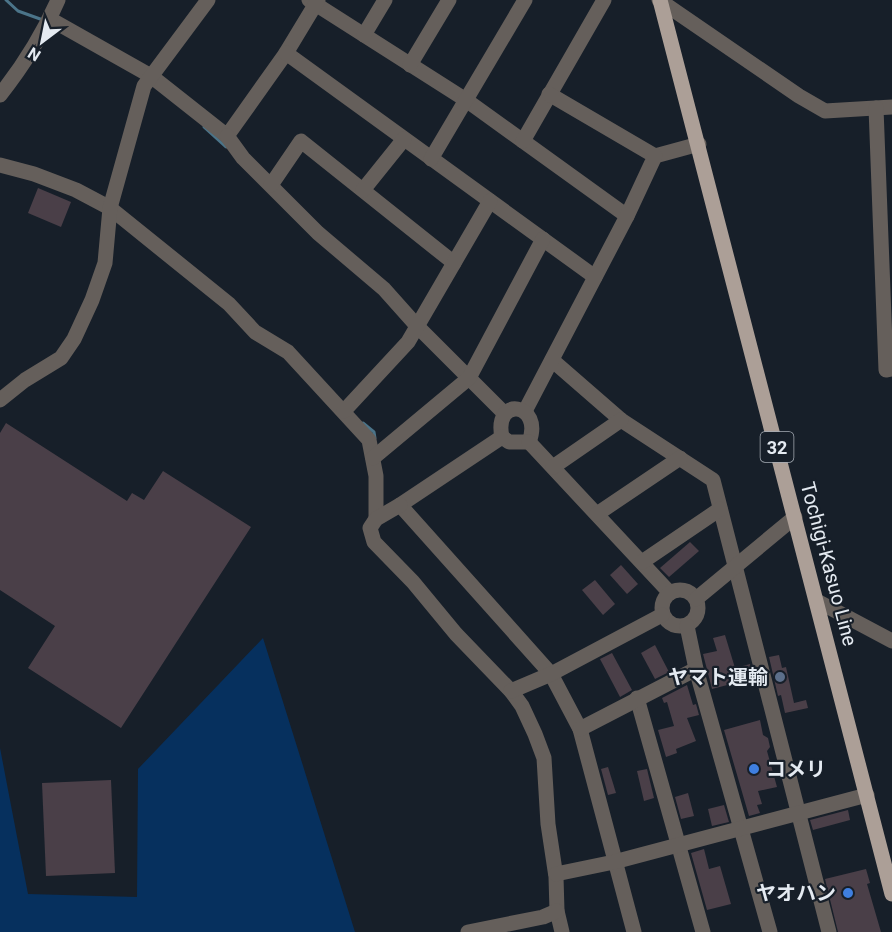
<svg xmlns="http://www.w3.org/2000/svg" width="892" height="932" font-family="Roboto,'Noto Sans JP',sans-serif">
  <rect width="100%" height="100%" fill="#171f29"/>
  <polygon fill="#06305e" points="263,638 355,932 0,932 0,748 28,894 137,897 138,769"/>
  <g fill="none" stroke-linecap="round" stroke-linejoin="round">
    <g stroke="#4b7489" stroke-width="3">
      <polyline points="6,0 18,11 43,20"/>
      <polyline points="204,127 226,147"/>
      <polyline points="363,423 374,432 375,438"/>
    </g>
  </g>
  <g fill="#4a3f48">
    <polygon points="38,188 71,202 61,227 28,213"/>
    <polygon points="6,423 127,501 132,493 144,500 163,471 251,527 121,728 28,668 55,626 0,590 0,433"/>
    <polygon points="690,542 699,551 669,577 660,568"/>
    <polygon points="621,565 638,584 627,594 610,575"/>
    <polygon points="595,580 615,604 603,615 582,590"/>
    <polygon points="725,635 735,668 750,664 754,678 712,689 703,654 717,651 713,638"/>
    <polygon points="655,645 669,672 655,679 641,653"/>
    <polygon points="612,653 632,690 620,697 600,659"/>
    <polygon points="779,655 782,668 786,667 794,703 806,700 808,708 785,713 781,695 778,696 769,657"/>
    <polygon points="687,685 693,705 696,704 699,715 687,718 696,741 676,749 677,753 666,757 658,730 674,726 667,702 664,703 662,698"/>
    <polygon points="760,720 763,735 768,738 770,747 767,751 777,787 758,791 762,804 757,805 760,813 749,816 724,730"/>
    <polygon points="608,767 616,793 608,795 601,769"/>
    <polygon points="647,769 654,798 644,801 637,771"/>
    <polygon points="111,780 115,873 46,876 42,783"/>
    <polygon points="688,793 694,816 681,819 675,797"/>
    <polygon points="724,805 729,822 712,826 708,809"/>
    <polygon points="848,810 850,820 813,830 810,820"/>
    <polygon points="704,849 709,869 720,866 731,904 707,910 691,853"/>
    <polygon points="866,869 870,883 867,884 881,932 838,932 825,879"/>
  </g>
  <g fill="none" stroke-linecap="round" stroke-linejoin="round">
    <g stroke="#655f5b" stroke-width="15">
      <polyline points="309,0 466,100 627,216"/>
      <polyline points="659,0 799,96 825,111 892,107"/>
      <polyline points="50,19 151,76 227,136 286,53 318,0"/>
      <polyline points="364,35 385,0"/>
      <polyline points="286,53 595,277"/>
      <polyline points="410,65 449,0"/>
      <path d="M0,95C23,66 43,34 58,0"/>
      <polyline points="876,108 886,370 892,369"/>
      <polyline points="227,136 243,158 318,233 384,289 417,326 504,413"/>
      <polyline points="523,141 604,0"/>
      <polyline points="655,156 699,144"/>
      <polyline points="431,159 525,0"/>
      <polyline points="0,165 34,174 76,190 110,208 229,304 255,332 288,352 369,440 376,476 376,519"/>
      <polyline points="271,185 301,141 454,263"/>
      <polyline points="363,190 404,139"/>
      <polyline points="552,360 621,420 713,480 829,932"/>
      <polyline points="0,400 25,380 61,358 74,339 92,300 105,263 110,208 144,86 208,0"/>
      <polyline points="344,411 408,342 490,201"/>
      <polyline points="525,411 627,216 655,156 549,94"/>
      <path d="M502,437C493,395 544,403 529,442"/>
      <polyline points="529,442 509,442 502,437 400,505 551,674 580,729 634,932"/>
      <polyline points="529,442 670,593"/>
      <polyline points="373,458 469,378 543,239"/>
      <polyline points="553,467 621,420"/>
      <polyline points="400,505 376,519 370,528 374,542 413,582 456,634 511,691 522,706 535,734 544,758 548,824 556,877 557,911 562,932"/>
      <polyline points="597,514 680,458"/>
      <polyline points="642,562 720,509"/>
      <circle cx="680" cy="608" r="18"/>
      <polyline points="696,599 795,517"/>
      <polyline points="817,601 892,641"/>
      <polyline points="687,626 696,669 770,932"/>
      <polyline points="511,691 551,674 662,615"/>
      <polyline points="637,698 703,932"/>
      <polyline points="580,729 696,669"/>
      <polyline points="556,874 614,862 867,795"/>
      <polyline points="468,932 543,917 557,911"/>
    </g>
    <polyline stroke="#ac9f97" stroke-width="15" points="660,0 892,894"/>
  </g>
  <circle fill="#5c6f8a" stroke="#171f29" stroke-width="2" cx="780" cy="677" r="6"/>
  <g fill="#3f7fe0" stroke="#171f29" stroke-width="2">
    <circle cx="754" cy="769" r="6"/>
    <circle cx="848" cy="893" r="6"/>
  </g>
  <g text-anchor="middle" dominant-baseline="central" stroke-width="4.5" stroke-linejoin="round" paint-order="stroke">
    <rect fill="#171f29" stroke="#a6adb5" stroke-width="1.5" x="760.5" y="432" width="33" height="30" rx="4.5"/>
    <g font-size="18" font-weight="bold" fill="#e4eaf1">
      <text x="777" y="447">32</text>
    </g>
    <g font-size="20" fill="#e4eaf1" stroke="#171f29">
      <text transform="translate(829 564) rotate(75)">Tochigi-Kasuo Line</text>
    </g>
    <g font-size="20" font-weight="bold" fill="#e4eaf1" stroke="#171f29" text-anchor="end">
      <text x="768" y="677">ヤマト運輸</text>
      <text x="766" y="769" text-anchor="start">コメリ</text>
      <text x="836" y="893">ヤオハン</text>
    </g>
  </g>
  <g transform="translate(42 42) rotate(212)" stroke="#171f29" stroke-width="4.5" paint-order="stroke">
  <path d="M0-4.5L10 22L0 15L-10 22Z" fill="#e4eaf1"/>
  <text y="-9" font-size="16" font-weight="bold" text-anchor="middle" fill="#e4eaf1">N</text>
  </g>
</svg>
